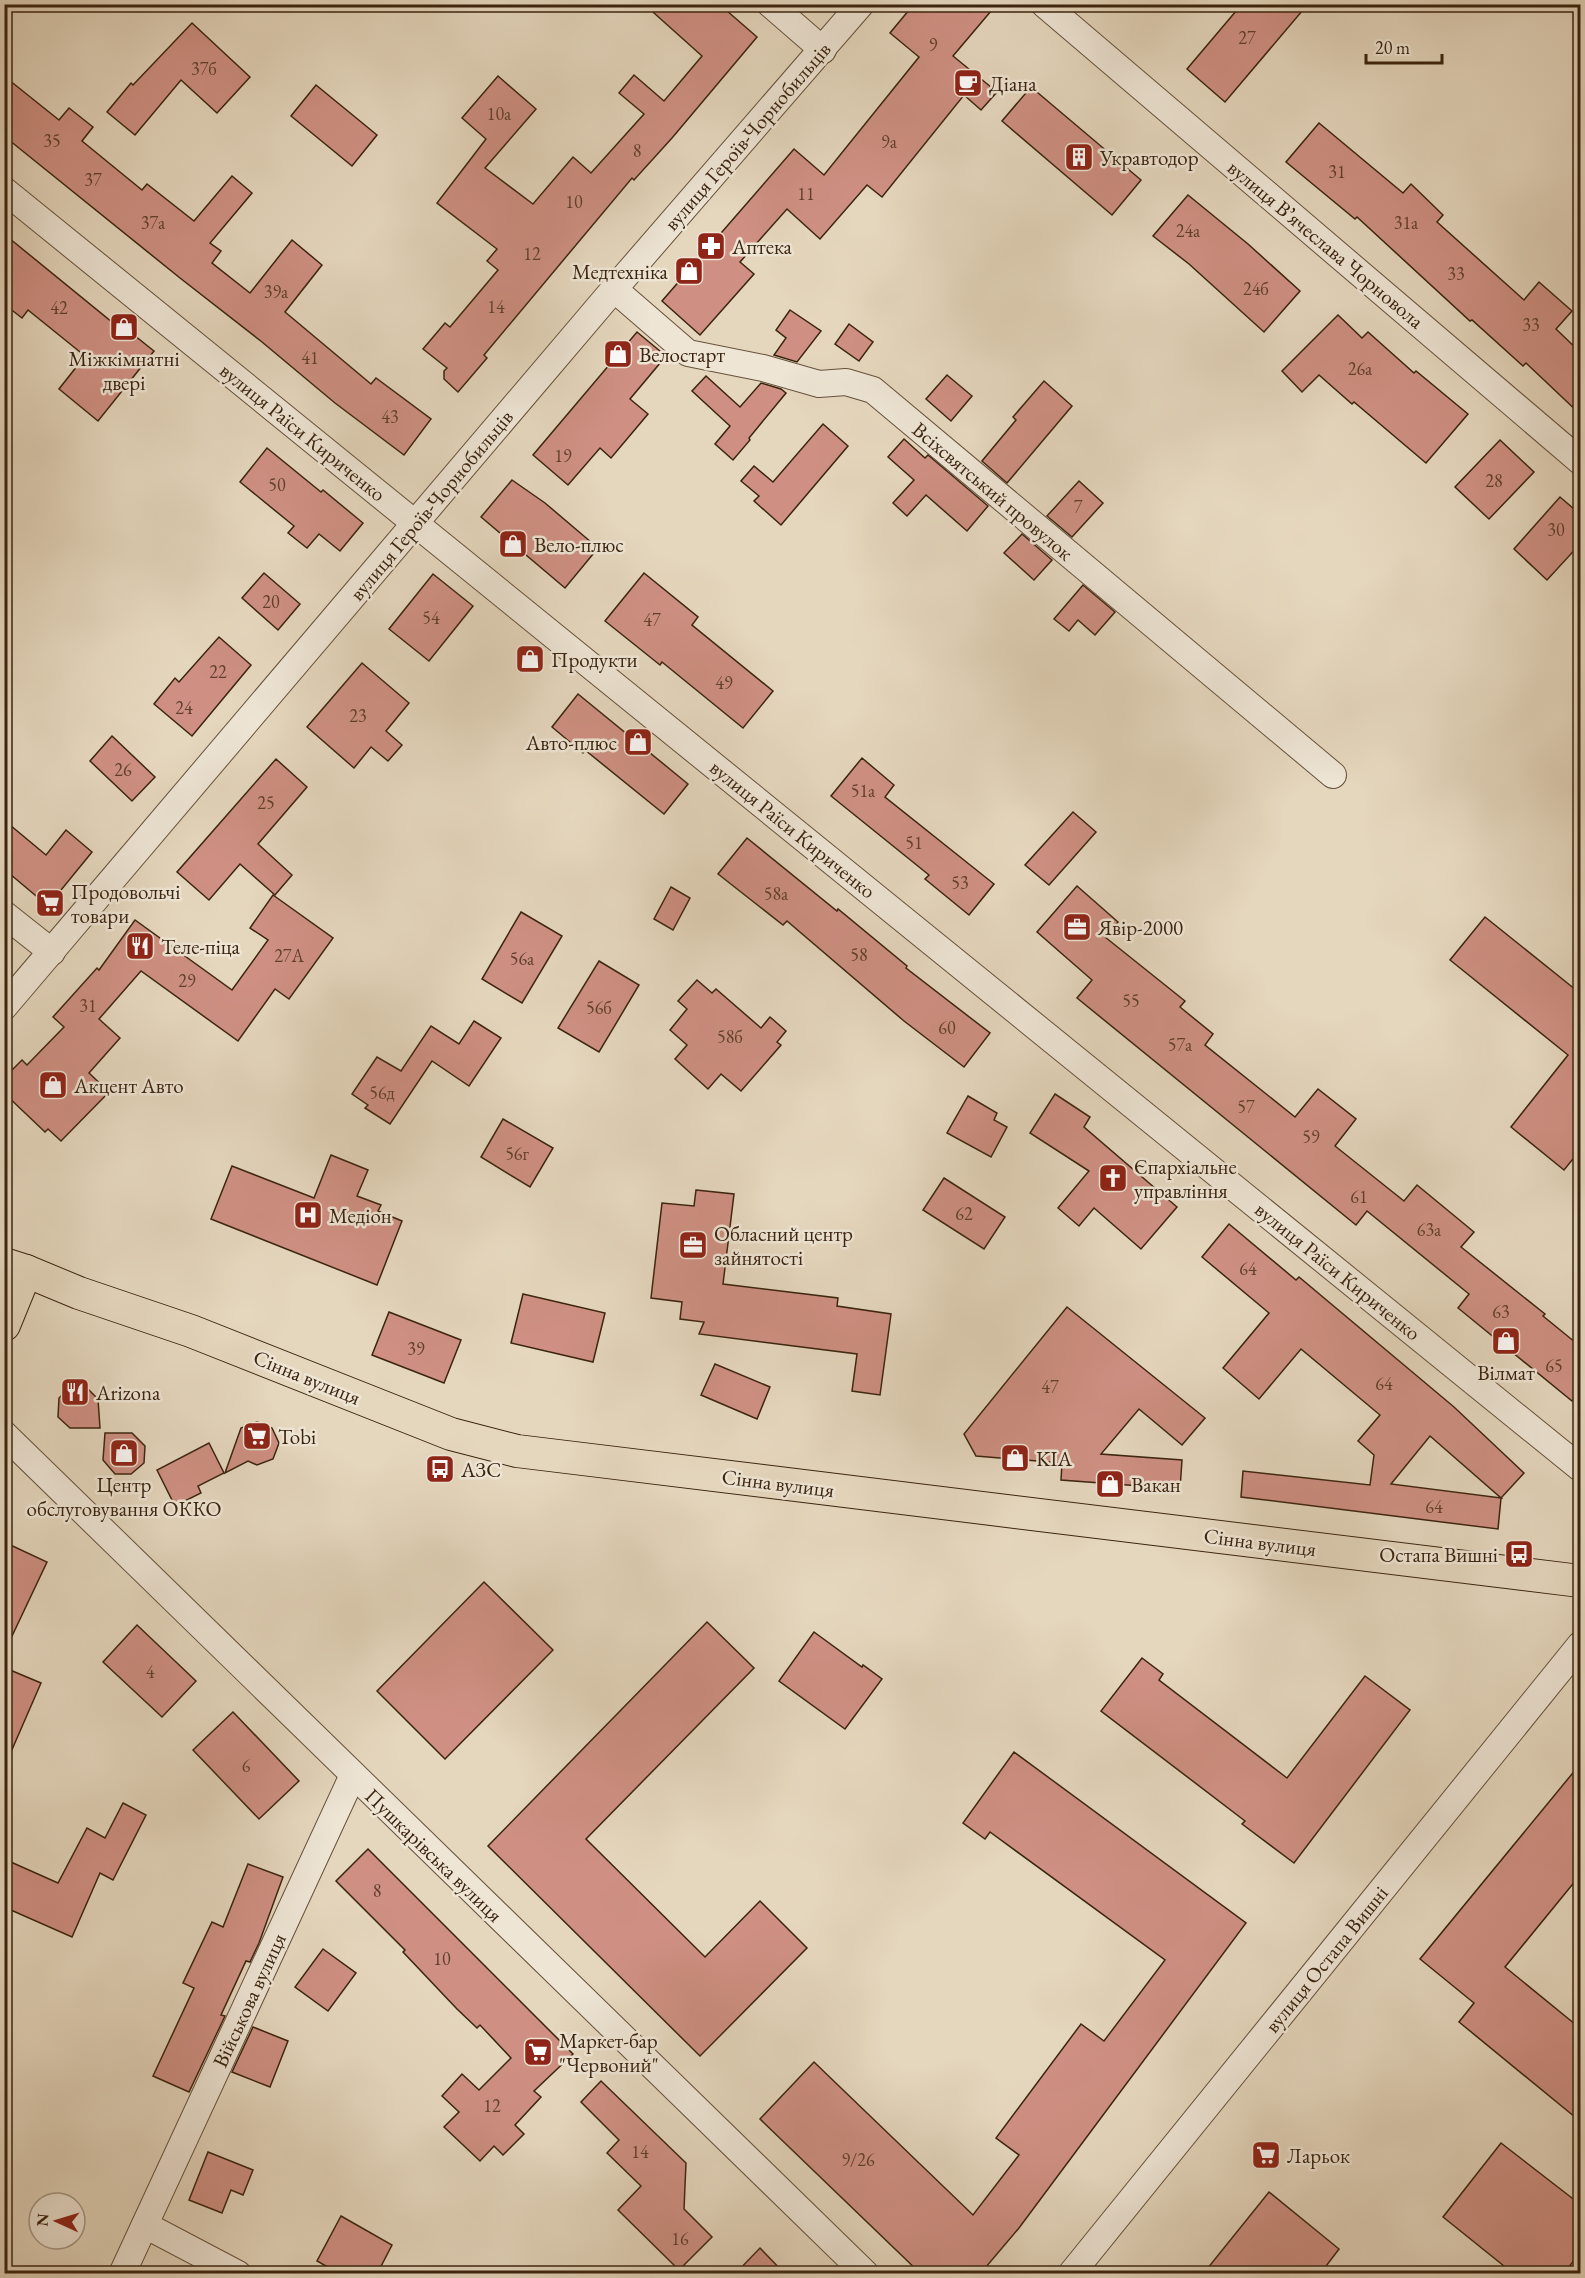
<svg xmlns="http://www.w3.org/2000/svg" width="1585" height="2278" font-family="'EB Garamond',serif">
  <rect width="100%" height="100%" fill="#e5d7be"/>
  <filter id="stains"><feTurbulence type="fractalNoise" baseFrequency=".00333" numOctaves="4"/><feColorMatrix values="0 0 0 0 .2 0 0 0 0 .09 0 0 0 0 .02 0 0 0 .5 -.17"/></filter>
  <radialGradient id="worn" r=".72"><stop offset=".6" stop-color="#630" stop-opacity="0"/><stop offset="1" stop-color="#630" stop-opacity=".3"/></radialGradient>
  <g fill="#cf9083" stroke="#3b240f" stroke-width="1.5" fill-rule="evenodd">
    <polygon points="644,4 719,4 757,37 672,138 634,180 632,178 484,355 487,358 458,392 444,379 444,371 447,368 423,349 445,323 450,327 498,270 487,261 497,249 437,203 486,139 462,118 498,76 536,109 485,168 533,204 573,157 591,173 644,114 619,93 634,75 664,101 702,56"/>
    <polygon points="914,4 997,4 953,56 997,92 981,110 964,95 882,197 867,185 820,239 787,209 740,262 754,274 700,335 662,301 794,149 824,175 919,57 890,33"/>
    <polygon points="1242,4 1308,4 1225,102 1187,69"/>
    <polygon points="192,23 250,77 217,113 181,80 135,135 107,112 131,83 133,85"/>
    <polygon points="4,76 59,120 69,108 93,127 82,141 142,190 147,184 194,221 232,176 252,193 210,243 221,251 212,263 250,293 292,240 322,265 285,312 371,384 376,378 431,419 404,455 335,403 262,342 180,278 4,136"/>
    <polygon points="316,85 377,135 352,166 291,116"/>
    <polygon points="1031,87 1141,180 1112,215 1002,121"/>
    <polygon points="1319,123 1403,193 1411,184 1443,215 1437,222 1524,300 1539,282 1572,311 1556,329 1581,353 1581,415 1526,363 1523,366 1472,320 1470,321 1357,217 1355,219 1286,162"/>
    <polygon points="1188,195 1248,244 1300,291 1264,332 1189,264 1153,236"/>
    <polygon points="4,234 112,322 115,320 154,351 98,421 59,389 85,356 28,310 22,318 4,304"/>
    <polygon points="790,310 821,331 797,362 774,355 786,338 776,330"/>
    <polygon points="1338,315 1362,338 1368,332 1414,373 1416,371 1468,414 1426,463 1354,402 1352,404 1319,375 1302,392 1282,371"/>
    <polygon points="849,324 873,342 859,361 835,344"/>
    <polygon points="637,332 666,356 630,399 648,414 611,458 600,448 568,485 533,455"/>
    <polygon points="947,375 972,396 951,421 926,399"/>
    <polygon points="706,376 740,407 761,383 781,389 786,393 749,438 750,440 733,460 715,444 730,426 692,391"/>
    <polygon points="1044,381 1072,406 1007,483 982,461 1016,420 1013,417"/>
    <polygon points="823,424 848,446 781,525 754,501 759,496 741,481 754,466 773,482"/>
    <polygon points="904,439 925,458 928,455 988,506 967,531 926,495 907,516 893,503 914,480 888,457"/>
    <polygon points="1500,440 1534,472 1489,519 1455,487"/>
    <polygon points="267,448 321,492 323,490 363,523 340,551 319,534 307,548 288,533 294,526 240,482"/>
    <polygon points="512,480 545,503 598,548 565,588 481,517"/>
    <polygon points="1079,481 1103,503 1072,537 1047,516"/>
    <polygon points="1560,497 1581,515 1581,543 1547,580 1514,549"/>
    <polygon points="1022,534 1052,560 1034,580 1004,553"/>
    <polygon points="264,573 300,604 278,630 242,598"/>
    <polygon points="644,573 698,617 692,625 773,691 743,728 662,662 660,665 605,621"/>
    <polygon points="433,574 473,606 429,661 389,629"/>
    <polygon points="1083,585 1115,612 1095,635 1078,620 1069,631 1054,619"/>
    <polygon points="219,637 251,665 192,736 154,704 175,678 179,682"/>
    <polygon points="362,663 409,703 386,731 402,745 388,761 371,747 354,768 307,727"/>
    <polygon points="578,694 688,784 664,814 585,750 583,753 552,727"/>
    <polygon points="112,736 155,777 132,801 90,761"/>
    <polygon points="862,758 894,785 885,797 994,884 969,915 925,879 929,875 831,796"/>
    <polygon points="276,759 307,787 258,844 292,875 275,895 240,864 209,900 177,872"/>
    <polygon points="1073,812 1096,832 1049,885 1025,865"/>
    <polygon points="4,820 46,855 66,830 92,852 48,906 4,869"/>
    <polygon points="747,838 837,911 838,909 907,966 906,968 990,1033 964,1067 904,1021 787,921 783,925 718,874"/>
    <polygon points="1077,886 1118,922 1105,937 1185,1001 1180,1007 1213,1034 1205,1045 1295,1117 1318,1089 1356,1119 1335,1146 1404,1201 1417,1185 1474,1232 1461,1247 1545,1314 1543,1316 1581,1347 1581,1391 1572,1401 1458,1308 1469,1294 1367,1211 1356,1225 1077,998 1092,980 1037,932"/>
    <polygon points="671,887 690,898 673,930 654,919"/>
    <polygon points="273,895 333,938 289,999 275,989 238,1041 141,971 99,1019 120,1038 89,1073 109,1092 61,1141 48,1129 45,1132 4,1093 4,1078 22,1060 27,1065 64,1027 53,1017 97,968 99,970 135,920 232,990 268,940 250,928"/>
    <polygon points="521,912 562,936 522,1003 482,979"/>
    <polygon points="1485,917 1581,994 1581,1149 1564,1170 1511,1127 1568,1055 1450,960"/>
    <polygon points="599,961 639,985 599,1052 558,1028"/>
    <polygon points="697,980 712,993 716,989 761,1028 770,1017 786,1031 777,1042 781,1045 741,1091 721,1074 708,1089 675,1059 687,1045 670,1030 687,1009 678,1001"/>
    <polygon points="474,1021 501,1038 469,1086 432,1061 390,1124 365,1108 368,1105 352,1094 377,1057 401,1071 431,1026 459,1044"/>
    <polygon points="1055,1094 1090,1117 1084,1127 1177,1207 1141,1249 1094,1208 1079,1226 1058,1208 1089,1171 1030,1133"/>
    <polygon points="968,1096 997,1113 994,1120 1007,1127 991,1157 947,1133"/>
    <polygon points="503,1119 553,1148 530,1187 481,1157"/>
    <polygon points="331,1155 368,1170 357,1196 381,1205 378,1211 402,1221 377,1285 211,1219 232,1166 314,1198"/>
    <polygon points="944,1178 1005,1217 984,1249 923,1210"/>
    <polygon points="696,1190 734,1194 723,1284 838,1298 837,1306 891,1314 880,1395 852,1391 857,1354 699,1334 704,1322 680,1319 682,1302 651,1298 662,1203 694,1206"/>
    <path d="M1229,1224L1296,1280L1299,1277L1454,1407L1524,1473L1501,1498L1498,1529L1241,1497L1243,1471L1370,1485L1374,1455L1358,1441L1380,1415L1301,1349L1259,1399L1223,1368L1269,1313L1202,1257ZM1430,1436L1501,1498L1391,1484Z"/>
    <polygon points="523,1294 605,1313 593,1362 511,1343"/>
    <polygon points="1067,1307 1205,1418 1182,1445 1139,1409 1101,1454 1182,1460 1180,1489 1061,1480 1062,1463 976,1456 964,1434"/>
    <polygon points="389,1312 461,1340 444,1383 372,1355"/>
    <polygon points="715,1364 770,1387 757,1419 701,1395"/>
    <polygon points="86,1387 98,1399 100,1428 70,1428 58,1417 59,1398 69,1388"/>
    <polygon points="257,1422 272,1428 279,1443 273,1459 257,1465 248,1461 225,1473 241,1428"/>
    <polygon points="105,1433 132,1433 145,1446 144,1463 131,1474 115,1474 103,1460"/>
    <polygon points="209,1443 224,1473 198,1486 201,1493 175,1506 157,1470"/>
    <polygon points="4,1542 47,1562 4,1653"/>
    <polygon points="484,1582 553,1650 445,1759 377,1691"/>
    <polygon points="707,1622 754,1668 586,1839 705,1957 760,1901 807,1948 700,2056 488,1846"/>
    <polygon points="137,1625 196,1681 162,1717 103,1662"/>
    <polygon points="814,1632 862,1667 863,1665 882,1679 845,1729 779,1681"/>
    <polygon points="1142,1658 1163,1674 1159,1680 1287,1778 1365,1676 1410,1710 1294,1863 1242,1824 1245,1821 1101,1711"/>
    <polygon points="10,1670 41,1683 4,1768 4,1683"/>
    <polygon points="233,1712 299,1781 259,1819 193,1750"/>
    <polygon points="1014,1752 1246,1923 1019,2228 980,2274 921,2274 760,2119 814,2062 973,2215 1019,2155 996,2138 1081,2024 1104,2041 1165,1960 990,1832 985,1839 963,1823"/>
    <polygon points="1581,1763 1581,1874 1505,1967 1581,2029 1581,2122 1459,2022 1474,2003 1420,1959"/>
    <polygon points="123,1803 146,1815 113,1880 100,1873 72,1937 4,1907 4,1859 58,1883 87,1828 105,1838"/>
    <polygon points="368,1849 573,2054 534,2091 541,2097 515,2125 524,2134 503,2155 494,2146 480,2161 444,2127 459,2112 442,2096 462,2074 479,2090 511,2058 480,2025 477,2028 457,2009 403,1952 405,1950 336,1881"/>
    <polygon points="248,1864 283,1877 259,1943 250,1962 246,1961 221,2015 225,2016 189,2092 153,2076 194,1988 183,1983 212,1922 223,1927"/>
    <polygon points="323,1949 356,1973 328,2011 295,1987"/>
    <polygon points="253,2027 288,2041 270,2087 232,2072"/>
    <polygon points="601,2081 686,2163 684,2209 712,2237 679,2270 618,2210 641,2186 607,2153 619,2140 581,2102"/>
    <polygon points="1501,2143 1581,2205 1581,2252 1563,2274 1514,2274 1443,2217"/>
    <polygon points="208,2152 253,2170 243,2195 231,2190 222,2213 189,2200"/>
    <polygon points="1269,2192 1339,2249 1320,2274 1203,2274"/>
    <polygon points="341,2216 392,2245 377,2274 340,2274 317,2261"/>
    <polygon points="760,2248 785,2274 735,2274"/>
  </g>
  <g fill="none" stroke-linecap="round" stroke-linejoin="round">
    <g stroke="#66513b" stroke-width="28">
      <g id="minor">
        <polyline points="770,4 823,50"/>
        <polyline points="1044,4 1580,461"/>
        <polyline points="4,190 1580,1468"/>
        <polyline points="614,289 688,353 763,368 819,384 846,382 873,390 1333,775"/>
        <polyline points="4,914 52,952"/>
        <polyline points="4,1007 614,289 861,4"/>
        <polyline points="4,1434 866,2274"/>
        <polyline points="145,2225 238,2274"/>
        <polyline points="122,2274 353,1775"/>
        <polyline points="1071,2274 1580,1645"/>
      </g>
    </g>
    <g stroke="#3b240f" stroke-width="34">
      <g id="major">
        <polyline points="4,1264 26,1271 79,1293 191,1331 451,1434 517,1451 1580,1581"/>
        <polyline points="4,1325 26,1271"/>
      </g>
    </g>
    <use href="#minor" stroke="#eee5d5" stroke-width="26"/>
    <use href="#major" stroke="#e5d7be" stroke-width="32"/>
  </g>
  <defs>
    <g id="cafe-square" transform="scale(1.5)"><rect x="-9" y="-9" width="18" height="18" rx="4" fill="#8f2418" stroke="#eee5d5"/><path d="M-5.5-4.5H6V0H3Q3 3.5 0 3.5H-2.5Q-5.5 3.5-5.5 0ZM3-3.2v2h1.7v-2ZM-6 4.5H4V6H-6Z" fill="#fff"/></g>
    <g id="building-square" transform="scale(1.5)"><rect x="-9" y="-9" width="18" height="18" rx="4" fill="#8f2418" stroke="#eee5d5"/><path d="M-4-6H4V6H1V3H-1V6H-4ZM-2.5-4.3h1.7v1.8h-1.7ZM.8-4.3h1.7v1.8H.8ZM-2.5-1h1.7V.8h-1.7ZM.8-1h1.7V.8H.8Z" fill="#fff"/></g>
    <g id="pharmacy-square" transform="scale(1.5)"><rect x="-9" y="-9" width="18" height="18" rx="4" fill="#8f2418" stroke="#eee5d5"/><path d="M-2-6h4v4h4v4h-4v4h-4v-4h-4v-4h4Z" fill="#fff"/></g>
    <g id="shop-square" transform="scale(1.5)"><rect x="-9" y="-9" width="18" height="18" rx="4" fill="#8f2418" stroke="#eee5d5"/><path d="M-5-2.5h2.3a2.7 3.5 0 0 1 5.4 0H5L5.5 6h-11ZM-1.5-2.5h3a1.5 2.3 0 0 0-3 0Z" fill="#fff"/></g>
    <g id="supermarket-square" transform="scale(1.5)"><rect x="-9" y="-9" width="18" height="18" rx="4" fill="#8f2418" stroke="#eee5d5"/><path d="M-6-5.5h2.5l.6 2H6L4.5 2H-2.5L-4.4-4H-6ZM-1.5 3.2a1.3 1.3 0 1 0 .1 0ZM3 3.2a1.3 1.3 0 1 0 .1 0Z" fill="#fff"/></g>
    <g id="office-square" transform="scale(1.5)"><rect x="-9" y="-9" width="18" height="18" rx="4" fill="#8f2418" stroke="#eee5d5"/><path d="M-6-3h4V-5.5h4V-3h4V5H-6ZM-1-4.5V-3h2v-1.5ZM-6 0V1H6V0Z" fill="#fff"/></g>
    <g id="restaurant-square" transform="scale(1.5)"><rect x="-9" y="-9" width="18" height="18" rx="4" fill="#8f2418" stroke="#eee5d5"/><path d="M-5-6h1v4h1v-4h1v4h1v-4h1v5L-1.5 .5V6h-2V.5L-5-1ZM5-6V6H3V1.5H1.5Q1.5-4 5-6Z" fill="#fff"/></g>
    <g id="church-square" transform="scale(1.5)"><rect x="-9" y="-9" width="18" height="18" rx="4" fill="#8f2418" stroke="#eee5d5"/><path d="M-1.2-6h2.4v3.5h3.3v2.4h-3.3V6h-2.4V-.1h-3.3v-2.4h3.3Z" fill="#fff"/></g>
    <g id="hospital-square" transform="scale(1.5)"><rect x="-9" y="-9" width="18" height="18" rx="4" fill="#8f2418" stroke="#eee5d5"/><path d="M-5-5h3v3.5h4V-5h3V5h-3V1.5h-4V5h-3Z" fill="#fff"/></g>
    <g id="bus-square" transform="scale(1.5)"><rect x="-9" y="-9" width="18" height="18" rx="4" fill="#8f2418" stroke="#eee5d5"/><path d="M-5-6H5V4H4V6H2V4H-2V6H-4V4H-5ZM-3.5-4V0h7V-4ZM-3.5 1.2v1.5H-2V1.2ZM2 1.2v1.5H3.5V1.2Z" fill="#fff"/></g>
  </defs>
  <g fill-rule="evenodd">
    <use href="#cafe-square" x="968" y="83"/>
    <use href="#building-square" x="1079" y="157"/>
    <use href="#pharmacy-square" x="711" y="246"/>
    <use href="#shop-square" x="689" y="271"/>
    <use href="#shop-square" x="124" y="327"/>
    <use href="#shop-square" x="618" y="354"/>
    <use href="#shop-square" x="513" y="544"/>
    <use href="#shop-square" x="530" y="659"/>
    <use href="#shop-square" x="638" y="742"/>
    <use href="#supermarket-square" x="50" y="903"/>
    <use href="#office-square" x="1077" y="927"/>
    <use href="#restaurant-square" x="140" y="946"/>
    <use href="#shop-square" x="53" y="1085"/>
    <use href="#church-square" x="1113" y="1178"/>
    <use href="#hospital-square" x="308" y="1215"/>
    <use href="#office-square" x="693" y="1245"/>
    <use href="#shop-square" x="1506" y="1341"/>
    <use href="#restaurant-square" x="75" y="1392"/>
    <use href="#supermarket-square" x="257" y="1436"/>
    <use href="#shop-square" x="124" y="1453"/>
    <use href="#shop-square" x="1015" y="1458"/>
    <use href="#bus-square" x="440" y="1469"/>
    <use href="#shop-square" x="1110" y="1484"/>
    <use href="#bus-square" x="1519" y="1554"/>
    <use href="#supermarket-square" x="538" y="2052"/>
    <use href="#supermarket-square" x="1266" y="2155"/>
  </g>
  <g text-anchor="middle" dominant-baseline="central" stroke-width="5" stroke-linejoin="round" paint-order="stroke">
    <g font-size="18" fill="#603f2c">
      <text x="1247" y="37">27</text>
      <text x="933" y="44">9</text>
      <text x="204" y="68">37б</text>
      <text x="499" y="113">10а</text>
      <text x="52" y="140">35</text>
      <text x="889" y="141">9а</text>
      <text x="637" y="150">8</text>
      <text x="1337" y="171">31</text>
      <text x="93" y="179">37</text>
      <text x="806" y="193">11</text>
      <text x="574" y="201">10</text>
      <text x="153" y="222">37а</text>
      <text x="1406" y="222">31а</text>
      <text x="1188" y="230">24а</text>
      <text x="532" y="253">12</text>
      <text x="1456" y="273">33</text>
      <text x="1256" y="288">24б</text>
      <text x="276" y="291">39а</text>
      <text x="496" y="306">14</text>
      <text x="59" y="307">42</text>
      <text x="1531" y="324">33</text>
      <text x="310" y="357">41</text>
      <text x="1360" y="368">26а</text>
      <text x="390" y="416">43</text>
      <text x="563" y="455">19</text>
      <text x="1494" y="480">28</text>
      <text x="277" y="484">50</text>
      <text x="1078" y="506">7</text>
      <text x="1556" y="529">30</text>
      <text x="271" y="601">20</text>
      <text x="431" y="617">54</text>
      <text x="652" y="619">47</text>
      <text x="218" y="671">22</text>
      <text x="724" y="682">49</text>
      <text x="184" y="707">24</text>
      <text x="358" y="715">23</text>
      <text x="123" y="769">26</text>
      <text x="863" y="790">51а</text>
      <text x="266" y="802">25</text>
      <text x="914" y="842">51</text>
      <text x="960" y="882">53</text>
      <text x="776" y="893">58а</text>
      <text x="859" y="954">58</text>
      <text x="289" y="955">27А</text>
      <text x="522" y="958">56а</text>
      <text x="187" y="980">29</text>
      <text x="1131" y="1000">55</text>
      <text x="88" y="1005">31</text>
      <text x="599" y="1007">56б</text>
      <text x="947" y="1027">60</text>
      <text x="730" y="1036">58б</text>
      <text x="1180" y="1044">57а</text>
      <text x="382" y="1092">56д</text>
      <text x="1246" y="1106">57</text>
      <text x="1311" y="1136">59</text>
      <text x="517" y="1153">56г</text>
      <text x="1359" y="1196">61</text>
      <text x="964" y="1213">62</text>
      <text x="1429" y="1229">63а</text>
      <text x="1248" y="1268">64</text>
      <text x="1501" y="1311">63</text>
      <text x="416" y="1348">39</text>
      <text x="1554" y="1365">65</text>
      <text x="1384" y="1383">64</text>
      <text x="1050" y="1386">47</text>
      <text x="1434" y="1506">64</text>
      <text x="150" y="1671">4</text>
      <text x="246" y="1765">6</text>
      <text x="377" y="1890">8</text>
      <text x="442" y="1958">10</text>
      <text x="492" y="2105">12</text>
      <text x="640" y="2151">14</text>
      <text x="858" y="2159">9/26</text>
      <text x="680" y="2238">16</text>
    </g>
    <g font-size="21" fill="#3b240f" stroke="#eee5d5" text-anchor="start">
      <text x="989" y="83">Діана</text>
      <text x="1100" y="157">Укравтодор</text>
      <text x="732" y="246">Аптека</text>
      <text x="668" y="271" text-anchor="end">Медтехніка</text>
      <text x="639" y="354">Велостарт</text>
      <text x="124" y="358" text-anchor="middle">Міжкімнатні<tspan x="124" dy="24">двері</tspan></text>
      <text x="534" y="544">Вело-плюс</text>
      <text x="551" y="659">Продукти</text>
      <text x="617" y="742" text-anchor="end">Авто-плюс</text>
      <text x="71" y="891">Продовольчі<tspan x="71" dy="24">товари</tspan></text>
      <text x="1098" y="927">Явір-2000</text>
      <text x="161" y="946">Теле-піца</text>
      <text x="74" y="1085">Акцент Авто</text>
      <text x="1134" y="1166">Єпархіальне<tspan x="1134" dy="24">управління</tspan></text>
      <text x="329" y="1215">Медіон</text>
      <text x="714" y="1233">Обласний центр<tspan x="714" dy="24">зайнятості</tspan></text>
      <text x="1506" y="1372" text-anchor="middle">Вілмат</text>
      <text x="96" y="1392">Arizona</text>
      <text x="278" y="1436">Tobi</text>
      <text x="1036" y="1458">KIA</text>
      <text x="461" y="1469">АЗС</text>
      <text x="124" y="1484" text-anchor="middle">Центр<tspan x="124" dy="24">обслуговування ОККО</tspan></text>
      <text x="1131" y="1484">Вакан</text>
      <text x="1498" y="1554" text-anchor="end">Остапа Вишні</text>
      <text x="559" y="2040">Маркет-бар<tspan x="559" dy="24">"Червоний"</tspan></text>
      <text x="1287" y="2155">Ларьок</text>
    </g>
    <g font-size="21" fill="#3b240f" stroke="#eee5d5">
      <text transform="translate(747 136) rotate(-49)">вулиця Героїв-Чорнобильців</text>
      <text transform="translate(1326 244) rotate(40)">вулиця Вʼячеслава Чорновола</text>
      <text transform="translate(303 432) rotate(39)">вулиця Раїси Кириченко</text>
      <text transform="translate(993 491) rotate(40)">Всіхсвятський провулок</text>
      <text transform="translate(431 505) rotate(-50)">вулиця Героїв-Чорнобильців</text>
      <text transform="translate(793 829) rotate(39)">вулиця Раїси Кириченко</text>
      <text transform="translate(1338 1271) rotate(39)">вулиця Раїси Кириченко</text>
      <text transform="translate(307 1377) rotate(22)">Сінна вулиця</text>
      <text transform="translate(778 1483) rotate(7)">Сінна вулиця</text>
      <text transform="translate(1260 1542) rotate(7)">Сінна вулиця</text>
      <text transform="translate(434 1855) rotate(44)">Пушкарівська вулиця</text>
      <text transform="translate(1326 1959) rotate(-51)">вулиця Остапа Вишні</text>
      <text transform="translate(249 2000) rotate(-65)">Військова вулиця</text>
    </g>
  </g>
  <rect width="1585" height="2278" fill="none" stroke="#e5d7be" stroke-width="24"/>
  <rect x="6" y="6" width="1573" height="2266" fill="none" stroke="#3b240f" stroke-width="3"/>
  <rect x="12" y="12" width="1561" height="2254" fill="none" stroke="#3b240f" stroke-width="1.5"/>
  <g transform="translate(57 2221) rotate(274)"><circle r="28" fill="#eee5d5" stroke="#a69886" stroke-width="1.5"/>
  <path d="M0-4.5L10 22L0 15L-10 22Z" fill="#8f2418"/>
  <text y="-9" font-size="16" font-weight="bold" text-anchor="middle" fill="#3b240f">N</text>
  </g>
  <path d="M1366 54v9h76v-9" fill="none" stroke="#3b240f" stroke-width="3"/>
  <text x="1375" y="54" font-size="18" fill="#3b240f" stroke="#eee5d5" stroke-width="4.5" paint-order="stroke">20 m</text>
  <rect width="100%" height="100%" filter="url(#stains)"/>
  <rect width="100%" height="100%" fill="url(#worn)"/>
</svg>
